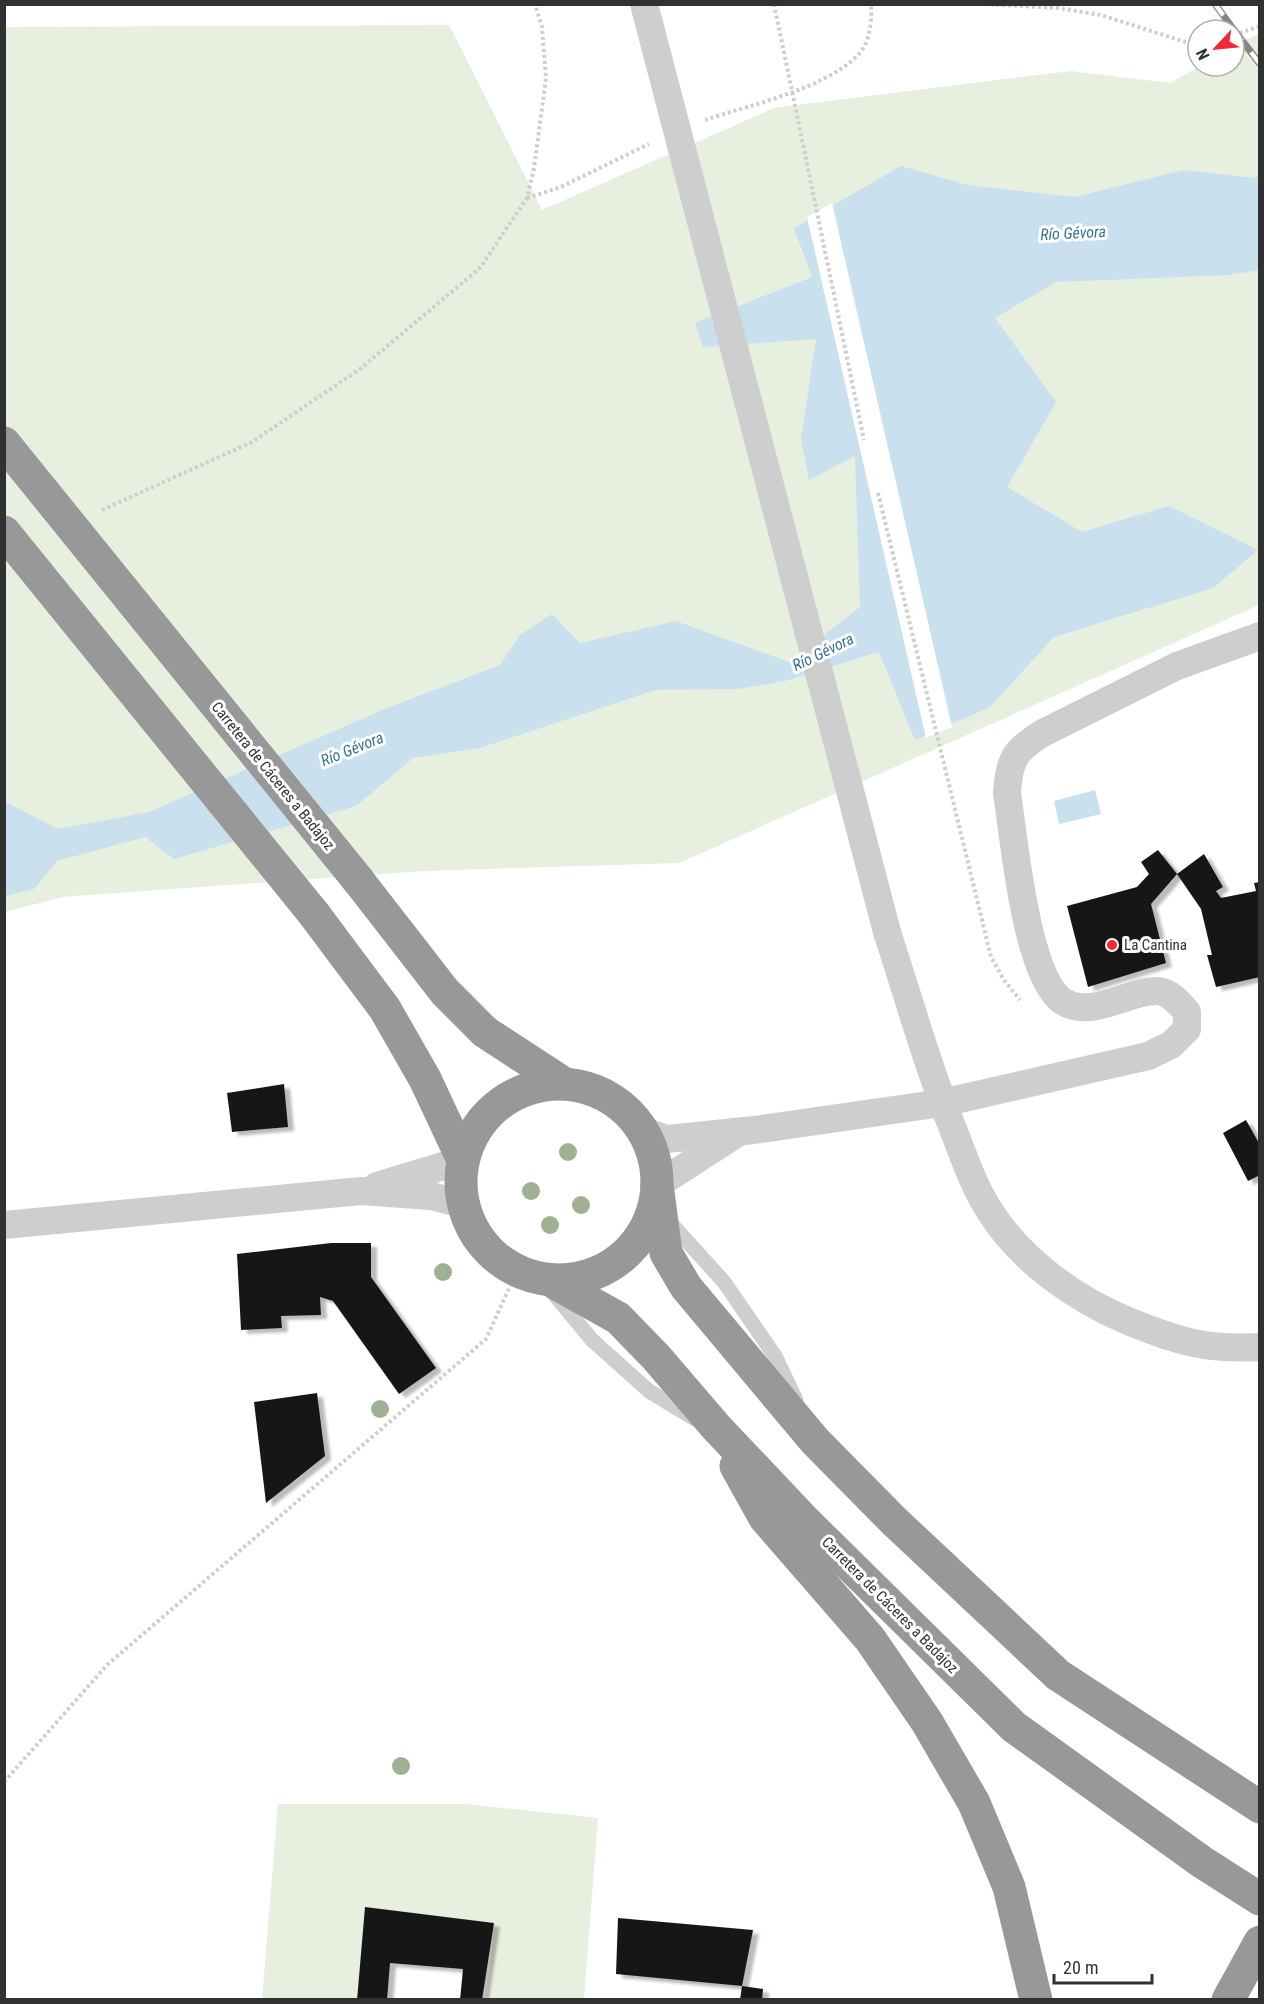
<svg xmlns="http://www.w3.org/2000/svg" width="1264" height="2004" font-family="'Roboto Condensed',sans-serif">
  <defs>
    <filter id="shadow"><feDropShadow dx="6" dy="4" stdDeviation="1.5" flood-color="#0004"/></filter>
  </defs>
  <rect width="100%" height="100%" fill="#fff"/>
  <g fill="#e7efde">
    <polygon points="449,25 542,210 774,108 1071,71 1170,83 1200,66 1234,66 1234,47 1259,33 1259,605 679,863 424,871 62,897 5,912 5,27"/>
    <polygon points="278,1804 465,1804 598,1818 584,1999 487,1999 494,1923 365,1907 357,1999 262,2000"/>
  </g>
  <g fill="#c9e0ef">
    <polygon points="901,166 967,185 1075,197 1184,170 1255,178 1259,176 1259,270 1229,275 1056,282 995,318 1056,402 1007,487 1082,532 1169,506 1258,550 1213,588 1054,637 990,707 915,740 879,652 785,681 738,689 655,690 480,748 413,758 356,806 174,859 145,837 57,861 34,889 5,896 4,801 58,829 149,812 387,708 500,665 520,635 552,614 580,643 676,621 789,662 860,607 855,456 809,480 801,439 816,339 703,347 695,323 812,277 794,228"/>
    <polygon points="1095,790 1101,814 1059,824 1054,801"/>
  </g>
  <polygon fill="#fff" points="832,203 952,727 926,738 807,217"/>
  <g fill="#181818" filter="url(#shadow)">
    <polygon points="1158,850 1177,874 1151,904 1166,963 1088,987 1067,906 1137,887 1149,874 1141,862"/>
    <polygon points="1204,854 1223,887 1216,891 1221,898 1256,891 1254,883 1260,882 1260,977 1216,987 1207,955 1212,955 1201,909 1177,874"/>
    <polygon points="284,1084 288,1127 232,1132 227,1093"/>
    <polygon points="1246,1120 1260,1145 1260,1175 1248,1181 1223,1133"/>
    <polygon points="331,1243 371,1243 371,1277 436,1368 399,1394 333,1301 320,1297 321,1315 281,1316 282,1328 241,1330 237,1254"/>
    <polygon points="317,1393 325,1456 266,1503 254,1402"/>
    <polygon points="365,1907 494,1923 482,2000 460,2000 463,1969 390,1963 387,2000 357,2000"/>
    <polygon points="618,1918 753,1930 742,1986 616,1974"/>
    <polygon points="742,1986 763,1989 762,2000 740,2000"/>
  </g>
  <g fill="none" stroke-linecap="round" stroke-linejoin="round">
    <g stroke="#cecece" stroke-width="4" stroke-dasharray="3 3" stroke-linecap="butt">
      <polyline points="984,4 1058,8 1101,15 1198,46"/>
      <polyline points="1234,35 1260,26"/>
      <path d="M705,120C750,105 824,89 857,56C870,44 872,21 871,4"/>
      <polyline points="527,198 561,187 649,144"/>
      <polyline points="878,493 991,957 1004,980 1020,1000"/>
      <polyline points="102,510 252,442 360,369 480,268 527,198 534,168 546,78 542,27 535,4"/>
      <polyline points="4,1782 107,1665 486,1339 517,1271"/>
    </g>
    <g stroke="#cecece" stroke-width="15">
      <polyline points="668,1220 724,1282 775,1356 796,1400"/>
      <polyline points="553,1293 592,1340 649,1391 695,1419"/>
    </g>
    <g stroke="#cecece" stroke-width="28">
      <path d="M887,932C909,999 928,1068 955,1134C965,1160 975,1189 991,1213C1022,1261 1075,1299 1128,1321C1177,1341 1205,1350 1260,1347"/>
      <path d="M643,1131L667,1139L754,1130L942,1103L1148,1056L1171,1045L1187,1029V1012C1179,1003 1170,992 1158,991C1129,990 1092,1019 1064,1002C1026,980 1014,837 1007,793C1009,761 1014,751 1041,734L1177,666L1260,636"/>
      <polyline points="657,1185 736,1134"/>
      <polyline points="377,1186 463,1160"/>
      <polyline points="4,1225 361,1191 431,1196 462,1204"/>
    </g>
    <g stroke="#989898" stroke-width="33">
      <polyline points="358,880 445,992 485,1032 565,1084"/>
      <polyline points="314,914 385,1009 425,1079 463,1160"/>
      <circle cx="559" cy="1182" r="98"/>
      <polyline points="657,1185 666,1253 686,1287 815,1441 894,1521 1058,1675 1260,1807"/>
      <polyline points="550,1280 618,1318 656,1357 716,1427 805,1521 1014,1727 1202,1862 1260,1899"/>
      <polyline points="736,1466 765,1518 870,1639 927,1722 974,1803 1009,1887 1036,2000"/>
      <polyline points="1228,2000 1260,1942"/>
    </g>
    <g stroke="#868686" stroke-width="7">
      <g id="rail">
        <polyline points="1215,4 1234,30"/>
        <polyline points="1234,30 1260,64"/>
      </g>
    </g>
    <use href="#rail" stroke="#fff" stroke-width="4.5" stroke-dasharray="14" stroke-linecap="butt"/>
    <polyline stroke="#cecece" stroke-width="4" stroke-dasharray="3 3" stroke-linecap="butt" points="774,4 864,440"/>
    <polyline stroke="#cecece" stroke-width="28" points="644,4 887,932"/>
    <g stroke="#989898" stroke-width="33">
      <polyline points="4,443 358,880"/>
      <polyline points="4,532 314,914"/>
    </g>
  </g>
  <g fill="#a0b193">
    <circle cx="568" cy="1152" r="9"/>
    <circle cx="531" cy="1191" r="9"/>
    <circle cx="581" cy="1205" r="9"/>
    <circle cx="550" cy="1225" r="9"/>
    <circle cx="443" cy="1272" r="9"/>
    <circle cx="380" cy="1409" r="9"/>
    <circle cx="401" cy="1766" r="9"/>
  </g>
  <circle fill="#f32735" stroke="#fff" stroke-width="2" cx="1112" cy="945" r="6"/>
  <g text-anchor="middle" dominant-baseline="central" stroke-width="6" stroke-linejoin="round" paint-order="stroke">
    <g font-size="15" fill="#313131" stroke="#fff">
      <text transform="translate(273 776) rotate(51)">Carretera de Cáceres a Badajoz</text>
      <text transform="translate(890 1605) rotate(45)">Carretera de Cáceres a Badajoz</text>
    </g>
    <g font-size="15" fill="#313131" stroke="#fff" text-anchor="start">
      <text x="1124" y="945">La Cantina</text>
    </g>
    <g font-size="16" font-style="italic" fill="#37739b" stroke="#fff">
      <text transform="translate(1073 233) rotate(-3)">Río Gévora</text>
      <text transform="translate(823 652) rotate(-26)">Río Gévora</text>
      <text transform="translate(352 749) rotate(-22)">Río Gévora</text>
    </g>
  </g>
  <rect width="1264" height="2004" fill="none" stroke="#313131" stroke-width="12"/>
  <g transform="translate(1216 48) rotate(244)"><circle r="28" fill="#ffffff" stroke="#adadad" stroke-width="1.5"/>
  <path d="M0-4.5L10 22L0 15L-10 22Z" fill="#f32735"/>
  <text y="-9" font-size="16" font-weight="bold" text-anchor="middle" fill="#313131">N</text>
  </g>
  <path d="M1054 1974v9h98v-9" fill="none" stroke="#313131" stroke-width="3"/>
  <text x="1063" y="1974" font-size="18" fill="#313131" stroke="#ffffff" stroke-width="4.5" paint-order="stroke">20 m</text>
</svg>
